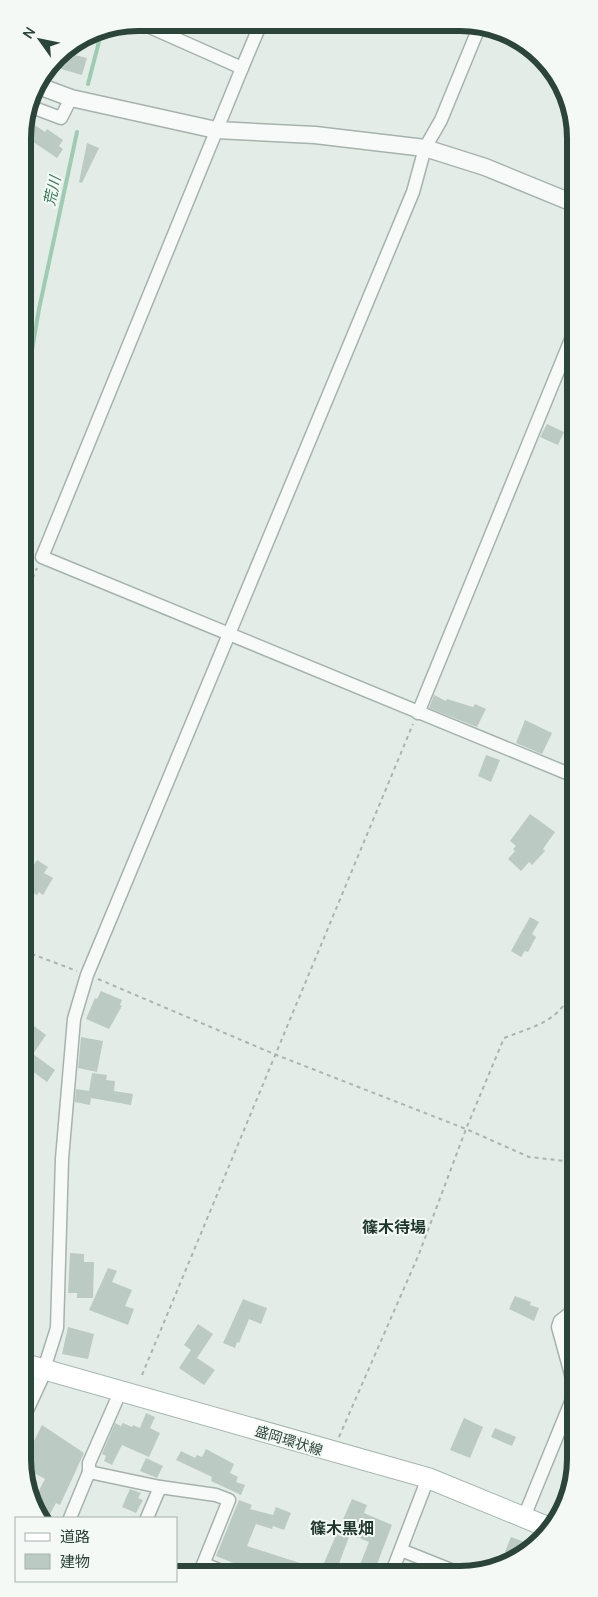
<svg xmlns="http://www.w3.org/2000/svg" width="598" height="1597" font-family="Manrope,'Noto Sans JP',sans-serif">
  <rect width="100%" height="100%" fill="#e4ece8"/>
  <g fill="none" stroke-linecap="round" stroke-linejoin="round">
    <g stroke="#9eccb3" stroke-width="4">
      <polyline points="88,84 102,30"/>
      <polyline points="23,403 39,309 77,132"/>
    </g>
  </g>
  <g fill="#bbcac3">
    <polygon points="66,53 87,58 82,75 61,69"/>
    <polygon points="26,119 45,132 47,129 63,140 59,146 63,149 57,158 23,135"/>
    <polygon points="87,143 99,148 82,183 79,182"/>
    <polygon points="547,424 564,432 558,445 540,437"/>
    <polygon points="434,695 446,701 447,699 473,707 475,704 486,709 477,727 429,708"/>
    <polygon points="525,720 552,733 542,754 516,743"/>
    <polygon points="486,755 500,760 491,782 478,776"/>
    <polygon points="530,814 555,832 543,849 545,851 532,865 529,862 521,871 508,859 515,851 513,849 516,846 510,841"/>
    <polygon points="24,860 33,866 37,860 48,867 44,873 53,878 43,895 39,892 37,895 24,887"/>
    <polygon points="530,917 539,922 532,934 536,937 528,952 525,951 521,957 511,951"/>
    <polygon points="101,991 122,1000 120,1005 122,1006 109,1029 86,1019 95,998 97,999"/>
    <polygon points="30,1023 46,1035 33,1054 55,1070 47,1082 24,1065 24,1031"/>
    <polygon points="81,1037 103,1041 97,1072 78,1068"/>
    <polygon points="92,1073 107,1075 106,1080 115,1081 114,1091 133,1094 131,1105 91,1098 90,1105 75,1102 76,1089 89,1091"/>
    <polygon points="70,1253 84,1254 84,1262 94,1262 93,1298 77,1298 77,1293 68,1293"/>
    <polygon points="108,1268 117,1271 112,1282 132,1290 125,1306 134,1309 128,1325 89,1310"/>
    <polygon points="515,1296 531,1302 530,1305 539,1308 534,1321 509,1309"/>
    <polygon points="243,1299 267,1308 261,1324 249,1319 239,1343 237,1342 235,1348 223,1343"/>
    <polygon points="198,1324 213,1334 197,1358 215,1370 204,1385 179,1368 191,1350 184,1345"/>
    <polygon points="68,1327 94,1334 88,1359 62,1354"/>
    <polygon points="146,1413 155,1417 150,1428 160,1433 149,1457 122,1445 112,1465 104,1461 106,1456 102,1454 115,1423 121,1426 123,1423 132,1427 133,1425 140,1428"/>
    <polygon points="464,1418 483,1427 470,1458 450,1450"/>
    <polygon points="42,1425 84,1453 60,1505 56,1503 48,1518 45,1518 34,1500 45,1479 25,1468 30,1449"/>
    <polygon points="495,1428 516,1437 512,1446 491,1437"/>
    <polygon points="206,1449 234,1464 230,1473 238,1477 236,1482 245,1485 241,1495 211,1481 212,1477 176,1460 181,1451 195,1458 197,1455 202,1457"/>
    <polygon points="146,1458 163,1466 157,1478 140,1471"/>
    <polygon points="130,1489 141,1493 138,1498 143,1500 136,1513 122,1507"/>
    <polygon points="352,1499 367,1505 364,1513 392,1525 374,1572 357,1572 369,1542 350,1534 336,1572 320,1572"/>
    <polygon points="239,1500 252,1505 250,1509 273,1515 276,1507 291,1513 284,1530 273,1526 272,1529 256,1524 247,1546 300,1563 297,1572 250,1572 251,1570 216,1556"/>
    <polygon points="511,1537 530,1544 513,1555 505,1552"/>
  </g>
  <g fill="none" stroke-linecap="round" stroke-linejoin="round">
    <g stroke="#a5b3ad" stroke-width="15">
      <g id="minor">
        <polyline points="147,23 152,28 242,68 42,557 574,776"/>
        <polyline points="242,68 261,23"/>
        <polyline points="29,106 61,118 71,98"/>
        <polyline points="418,713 574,332"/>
        <polyline points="575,1309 560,1321 558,1327 575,1389"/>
        <polyline points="44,1369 57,1328 62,1159 74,1019 87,975 413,192 425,148 441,120 480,25"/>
        <polyline points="89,1472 160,1487 216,1495 229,1500 200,1572"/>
        <polyline points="524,1517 575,1392"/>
        <polyline points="70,1518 89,1472 89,1463 121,1390"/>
        <polyline points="147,1518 160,1487"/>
        <polyline points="401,1550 456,1572"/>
        <polyline points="204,1564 224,1572"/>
        <polyline points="392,1572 428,1478"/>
      </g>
    </g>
    <g stroke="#a5b3ad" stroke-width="19">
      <g id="tertiary">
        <polyline points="36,85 71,98 216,130 315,135 425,148 485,167 573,203"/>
        <polyline points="25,1410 44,1369"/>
      </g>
    </g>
    <g stroke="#a3b8ae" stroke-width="22">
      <polyline id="primary" points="25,1364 428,1478 550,1528"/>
    </g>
    <g stroke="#a9b5b0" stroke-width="2" stroke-dasharray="4 4" stroke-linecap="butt">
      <polyline points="23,549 32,553"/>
      <polyline points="23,600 37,568"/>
      <polyline points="24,951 77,971"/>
      <polyline points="98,979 274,1054 466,1129 529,1157 575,1162"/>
      <polyline points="142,1375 413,724"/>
      <path d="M339,1437L419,1254L466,1129L504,1038C540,1024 563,1021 575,981"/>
    </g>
    <use href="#minor" stroke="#f7faf8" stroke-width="12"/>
    <use href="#tertiary" stroke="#f7faf8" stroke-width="16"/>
    <use href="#primary" stroke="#fff" stroke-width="20"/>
  </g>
  <g text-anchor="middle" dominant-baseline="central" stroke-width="4" stroke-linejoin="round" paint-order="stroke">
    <g font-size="14" fill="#2b453a" stroke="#f4f9f6">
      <text transform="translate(289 1440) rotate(17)">盛岡環状線</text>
    </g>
    <g font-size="15" font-style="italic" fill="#347a56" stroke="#f4f9f6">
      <text transform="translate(52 191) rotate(-78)">荒川</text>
    </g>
    <g font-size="16" font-weight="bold" fill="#1d362c" stroke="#f4f9f6">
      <text x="394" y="1227">篠木待場</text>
      <text x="342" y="1528">篠木黒畑</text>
    </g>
  </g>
  <path d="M0 0H598V1597H0ZM138 31H460A107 107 0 0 1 567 138V1459A107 107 0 0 1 460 1566H138A107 107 0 0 1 31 1459V138A107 107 0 0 1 138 31Z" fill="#f4f9f6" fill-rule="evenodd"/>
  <path fill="none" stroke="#2b453a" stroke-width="6" d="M138 31H460A107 107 0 0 1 567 138V1459A107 107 0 0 1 460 1566H138A107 107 0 0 1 31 1459V138A107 107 0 0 1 138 31Z"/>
  <rect x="15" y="1517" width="162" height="65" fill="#f4f9f6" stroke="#a4b1ab"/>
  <rect x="25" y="1533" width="25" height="8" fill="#ffffff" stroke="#a4b1ab"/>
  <text x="60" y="1542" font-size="15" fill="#2b453a">道路</text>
  <rect x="25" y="1554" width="25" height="15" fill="#bbcac3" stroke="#a4b1ab"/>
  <text x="60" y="1567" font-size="15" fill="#2b453a">建物</text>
  <g transform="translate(40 40) rotate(303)" stroke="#f4f9f6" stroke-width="4" paint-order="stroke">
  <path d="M0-4L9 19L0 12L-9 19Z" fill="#2b453a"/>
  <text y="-8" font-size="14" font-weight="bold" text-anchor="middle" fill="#2b453a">N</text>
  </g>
</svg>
